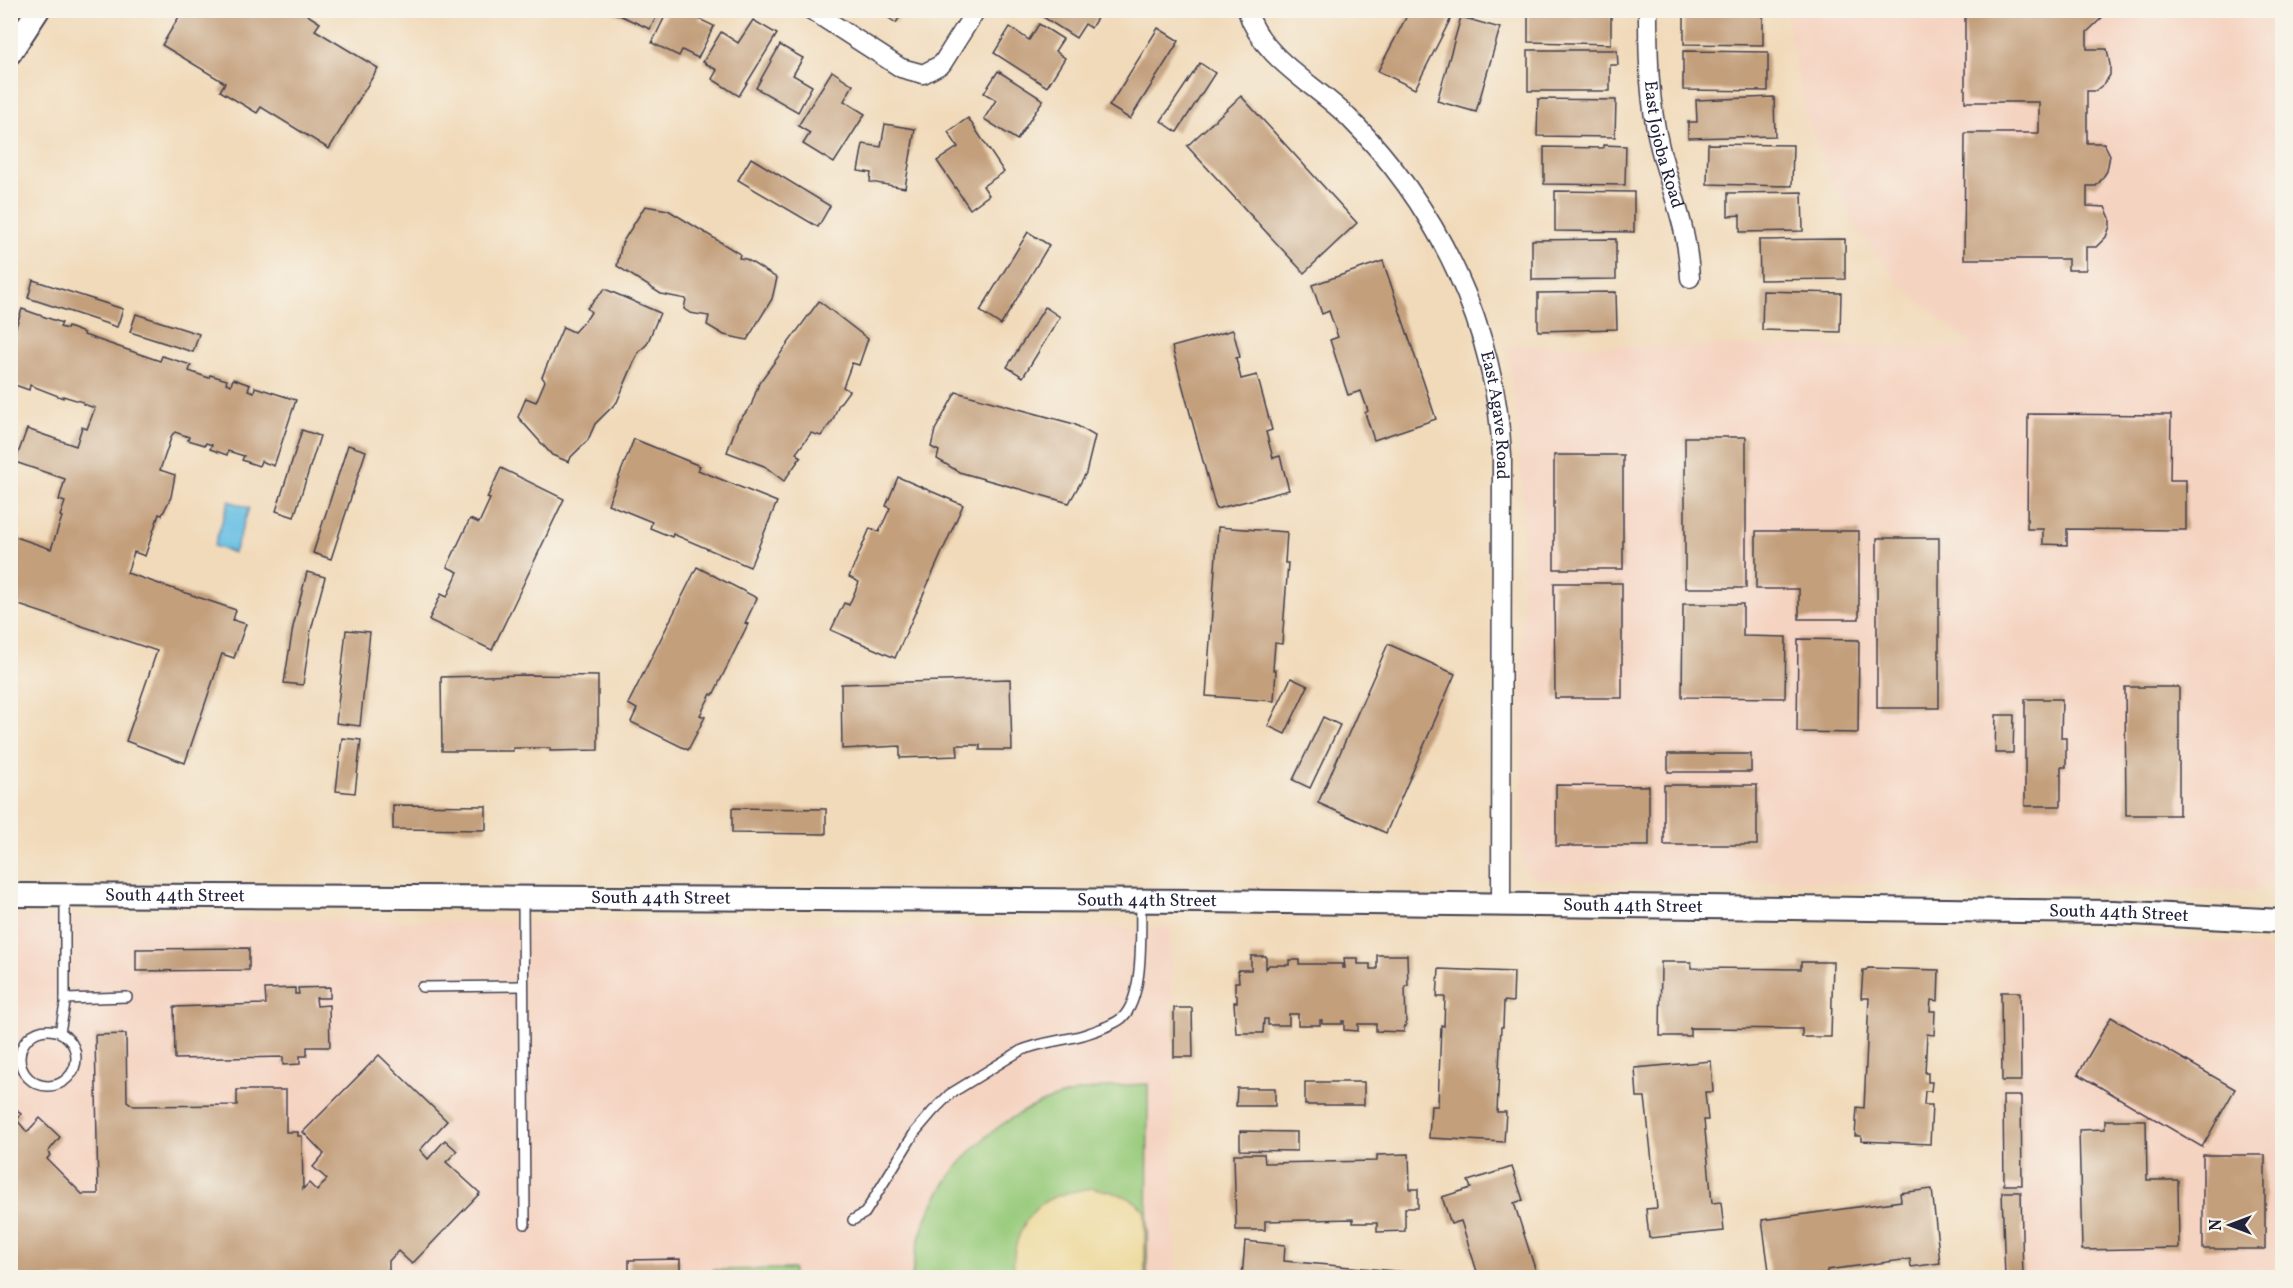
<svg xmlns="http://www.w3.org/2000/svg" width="2293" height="1288" font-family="Vollkorn,serif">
  <rect width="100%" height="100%" fill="#f7f3e8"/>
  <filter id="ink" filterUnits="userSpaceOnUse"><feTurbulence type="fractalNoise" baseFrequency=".0167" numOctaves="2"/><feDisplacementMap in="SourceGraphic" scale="12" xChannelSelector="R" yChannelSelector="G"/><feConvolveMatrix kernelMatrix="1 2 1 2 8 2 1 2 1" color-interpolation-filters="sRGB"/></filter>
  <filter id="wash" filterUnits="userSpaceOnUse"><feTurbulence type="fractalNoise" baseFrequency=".008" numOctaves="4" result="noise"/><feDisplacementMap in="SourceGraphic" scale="24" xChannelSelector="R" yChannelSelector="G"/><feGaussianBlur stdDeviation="1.35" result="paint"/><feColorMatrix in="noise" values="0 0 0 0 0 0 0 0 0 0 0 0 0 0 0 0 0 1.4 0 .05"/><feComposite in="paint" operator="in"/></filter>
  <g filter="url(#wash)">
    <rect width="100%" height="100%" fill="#f1daba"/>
    <g fill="#f5d3c1">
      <polygon points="1788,11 2282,11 2282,865 2280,877 2273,886 2255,891 2014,884 1546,880 1533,878 1525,871 1521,854 1523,501 1516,401 1505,346 1972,346 1900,284 1862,236 1832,183 1806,117 1789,30"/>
      <polygon points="11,917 1171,928 1175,1277 11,1278"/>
      <polygon points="1999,935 2063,935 2237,943 2258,945 2272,953 2281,969 2282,992 2282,1277 2001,1277"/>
    </g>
    <g fill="#98cb7c" stroke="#5d765c" stroke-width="1.5">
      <path d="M1148,1084L1147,1277L912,1278C918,1202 970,1134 1039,1104C1073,1089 1111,1085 1148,1084Z"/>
      <polygon points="793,1269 793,1277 712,1277 712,1270"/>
    </g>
    <path fill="#eeda9e" stroke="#887e6c" stroke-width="1.5" d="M1093,1188C1110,1191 1137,1196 1145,1213V1277H1015C1009,1249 1024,1210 1052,1198C1065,1192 1079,1190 1093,1188Z"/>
    <polygon fill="#65bee3" stroke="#44708f" stroke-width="1.5" points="229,501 249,508 234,553 214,546"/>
    <g id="blocks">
      <g fill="#c39f7b">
        <polygon points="183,10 300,10 320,23 315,30 378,68 329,149 261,107 257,113 220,91 225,83 162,45"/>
        <polygon points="608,10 660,10 650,29"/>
        <polygon points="668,10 703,10 699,19 714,26 698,58 682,50 679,56 652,43"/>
        <polygon points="877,10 904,10 896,23"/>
        <polygon points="1047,10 1102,10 1091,28 1085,24 1076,38 1043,17"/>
        <polygon points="1410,10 1436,10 1451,18 1415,89 1378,71"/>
        <polygon points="1528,10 1611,10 1611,44 1528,42"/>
        <polygon points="1684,10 1763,10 1763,45 1684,44"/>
        <polygon points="1965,10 2110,10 2087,32 2087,49 2107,49 2110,65 2110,75 2105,83 2095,91 2087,91 2087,143 2104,143 2110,155 2107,171 2102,179 2096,186 2087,186 2087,206 2105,207 2110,218 2110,226 2106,237 2096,247 2086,247 2086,270 2068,270 2068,259 1964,259 1965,133 2039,133 2039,102 1965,102"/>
        <polygon points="1461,17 1500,28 1476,112 1437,101"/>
        <polygon points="753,20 777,34 739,96 712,79 717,70 703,62 721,32 738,43"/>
        <polygon points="1039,24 1063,39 1055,51 1065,58 1047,87 994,53 1010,27 1029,40"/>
        <polygon points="1158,28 1179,41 1130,119 1109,106"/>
        <polygon points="780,45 803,58 793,75 812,86 798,112 756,88"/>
        <polygon points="1528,50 1617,50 1618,65 1610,65 1610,91 1528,91"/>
        <polygon points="1683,51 1768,52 1768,91 1683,90"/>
        <polygon points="1200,63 1215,73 1177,132 1161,121"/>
        <polygon points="832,71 853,85 844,101 865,114 834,163 803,144 810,133 798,126"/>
        <polygon points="998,71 1043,100 1017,140 984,119 996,100 984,93"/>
        <polygon points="1241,96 1357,223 1304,273 1187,146"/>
        <polygon points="1774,97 1775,136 1688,138 1688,122 1697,122 1696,100"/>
        <polygon points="1538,99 1616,100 1615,137 1537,136"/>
        <polygon points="968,118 1004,172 983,186 989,195 970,209 937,161 958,147 948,132"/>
        <polygon points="885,124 915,129 905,188 870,182 871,173 858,171 863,144 881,147"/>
        <polygon points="1708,144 1793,145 1792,186 1707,184"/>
        <polygon points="1603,145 1626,146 1625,185 1544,184 1544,147 1603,148"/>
        <polygon points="751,158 830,206 818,227 738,180"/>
        <polygon points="1555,191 1634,192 1634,232 1555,231"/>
        <polygon points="1802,192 1803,231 1740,232 1740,215 1728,216 1728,193"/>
        <polygon points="645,206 668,210 740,254 739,258 746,259 777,278 772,299 747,340 724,335 707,325 709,316 690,313 684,309 686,299 661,294 617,266 622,243"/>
        <polygon points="1028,232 1049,245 1001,325 980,311"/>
        <polygon points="1616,239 1616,279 1532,280 1532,240"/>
        <polygon points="1845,239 1845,279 1760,280 1759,240"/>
        <polygon points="1383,261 1436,419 1374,440 1365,413 1368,411 1361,391 1348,395 1330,340 1338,337 1329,311 1322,314 1312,285"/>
        <polygon points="33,280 123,309 117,327 28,298"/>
        <polygon points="605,289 660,313 647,344 638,353 617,402 595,424 588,440 571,457 569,462 552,455 518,417 526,398 536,402 545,381 542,377 563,327 574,332 588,317 591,312 587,308"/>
        <polygon points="1763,291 1841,293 1840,332 1762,330"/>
        <polygon points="1616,292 1617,329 1538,331 1538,293"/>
        <polygon points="819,301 868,339 859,365 852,363 843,387 849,391 838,406 833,420 821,436 811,433 796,453 801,457 784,481 764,466 727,452 738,422 751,406 759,383"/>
        <polygon points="1045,307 1060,317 1023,377 1007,367"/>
        <polygon points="22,309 62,323 60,327 67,329 68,327 84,333 84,335 160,361 162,356 191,365 189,371 209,378 210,375 227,380 226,383 231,385 233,379 250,385 248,390 254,392 255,387 296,400 274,466 261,461 259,466 242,460 244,456 228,451 227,455 210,449 212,445 206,443 205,445 188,440 189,437 175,432 172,435 160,470 175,475 171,497 162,515 159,514 145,556 134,552 127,573 236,610 233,620 246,624 234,658 222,654 185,763 126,741 157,651 10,602 10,535 51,549 62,517 60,516 65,502 59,500 65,479 15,462 27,429 76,446 82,427 87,429 95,408 83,404 83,402 63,396 63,398 30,385 29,390 12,384 13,379 10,378 10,344"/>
        <polygon points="136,314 199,334 193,352 130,332"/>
        <polygon points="1233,330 1240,357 1236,358 1241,379 1257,375 1272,430 1266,432 1273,458 1280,456 1289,490 1216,509 1172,347"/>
        <polygon points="956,392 1074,424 1095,436 1086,473 1069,503 959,472 937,459 939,451 931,447 935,430"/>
        <polygon points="2028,414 2171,415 2170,480 2186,480 2186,530 2067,529 2067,545 2043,544 2043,529 2027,529"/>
        <polygon points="302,430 320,436 294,517 276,511"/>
        <rect x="1685" y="437" width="61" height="151"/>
        <polygon points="634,439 700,466 698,470 777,502 750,567 673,534 672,537 650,528 652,522 608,504"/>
        <polygon points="348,445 366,451 331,559 313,553"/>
        <rect x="1554" y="455" width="69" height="114"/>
        <polygon points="501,468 564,499 492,650 429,620 441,594 447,597 458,572 447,567 470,519 479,523 490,499 487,498"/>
        <polygon points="898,477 963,505 895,658 831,630 844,603 849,605 859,582 849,577 870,528 879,532 890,508 886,506"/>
        <polygon points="1218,527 1287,532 1285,563 1288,563 1282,644 1275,643 1273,670 1276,670 1274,701 1206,696"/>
        <polygon points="1756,531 1859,531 1859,619 1799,619 1799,589 1756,589"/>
        <rect x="1877" y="538" width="62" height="170"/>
        <polygon points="697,567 757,598 745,623 748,624 713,695 711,694 700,715 705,717 688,750 631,722 637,709 628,704"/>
        <polygon points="307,572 325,577 311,630 303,685 284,683 293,627"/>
        <polygon points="1554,583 1622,583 1622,698 1555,698"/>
        <polygon points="1683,604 1743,604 1743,636 1786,637 1785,698 1682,697"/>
        <polygon points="346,630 370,632 360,726 336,723"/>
        <polygon points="1798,639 1859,640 1858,733 1797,732"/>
        <polygon points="1388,644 1455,674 1386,833 1318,803"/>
        <polygon points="527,675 598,676 598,750 550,751 550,748 513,748 513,751 442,751 441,677"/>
        <polygon points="1291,678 1308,686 1285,734 1268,726"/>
        <polygon points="1010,679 1012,750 980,750 980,745 957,745 958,756 900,758 900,746 842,749 841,684"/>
        <polygon points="2125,687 2179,687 2179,815 2126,815"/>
        <polygon points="2025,699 2062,699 2061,738 2066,738 2066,767 2061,767 2061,806 2025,806"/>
        <polygon points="1996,715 2014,715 2013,753 1995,753"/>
        <polygon points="1323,717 1340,725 1310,788 1293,780"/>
        <polygon points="342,738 361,740 355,793 336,791"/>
        <rect x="1668" y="754" width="83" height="18"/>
        <polygon points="1556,785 1649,786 1649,846 1556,846"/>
        <rect x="1664" y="785" width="93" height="60"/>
        <polygon points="393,805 486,806 486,830 393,829"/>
        <polygon points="732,808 826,809 826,834 732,833"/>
        <polygon points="249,948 249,970 136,971 136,949"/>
        <polygon points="1377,955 1407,955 1408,986 1405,986 1406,1026 1404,1026 1404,1032 1376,1031 1376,1024 1358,1024 1358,1031 1344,1030 1344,1021 1342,1021 1342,1024 1322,1024 1322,1020 1320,1020 1320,1025 1298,1025 1298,1014 1289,1014 1289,1025 1268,1025 1268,1019 1264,1019 1263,1033 1236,1033 1234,1002 1237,1002 1237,995 1235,995 1235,982 1239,982 1238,970 1251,970 1251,956 1266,956 1266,969 1269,965 1289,965 1289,960 1299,960 1299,964 1343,964 1343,968 1345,968 1344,958 1358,958 1358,964 1370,964 1370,969 1377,969"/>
        <polygon points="1661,962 1691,962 1691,968 1801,969 1801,962 1833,962 1831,1037 1802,1037 1802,1029 1690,1028 1690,1036 1660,1036"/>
        <polygon points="1868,968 1939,970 1938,1001 1931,1000 1930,1011 1935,1011 1934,1035 1927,1034 1925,1073 1928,1073 1928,1082 1932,1082 1931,1091 1925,1091 1924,1105 1932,1105 1930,1144 1861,1141 1861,1136 1855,1136 1857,1107 1864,1108 1869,998 1861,998 1863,970 1866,970"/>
        <polygon points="1439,969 1514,972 1513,1002 1504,1001 1503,1027 1501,1027 1497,1112 1506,1112 1504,1142 1429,1138 1431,1106 1438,1106 1441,1025 1444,1026 1445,997 1437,997"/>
        <polygon points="330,987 330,998 316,998 317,1006 329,1005 330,1047 307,1047 307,1056 300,1056 300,1064 283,1065 283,1057 175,1059 174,1007 266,1004 265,989 295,988 295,994 299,994 298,988"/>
        <polygon points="2001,992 2020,992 2021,1081 2002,1081"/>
        <polygon points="1174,1008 1192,1008 1193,1057 1174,1057"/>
        <polygon points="2111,1017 2235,1089 2202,1147 2078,1074"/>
        <polygon points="126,1034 127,1101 134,1106 237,1105 237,1090 286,1090 286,1132 298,1132 298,1136 302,1136 303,1189 309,1183 317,1191 327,1179 313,1167 324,1154 303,1132 379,1055 447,1121 420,1150 428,1159 445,1140 457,1151 446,1162 480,1193 412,1264 398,1251 389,1261 389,1278 10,1278 10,1103 21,1114 17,1120 27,1132 40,1118 60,1137 48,1152 50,1155 47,1159 82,1194 98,1194 95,1035"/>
        <polygon points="1711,1061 1713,1092 1705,1092 1708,1120 1704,1120 1712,1203 1721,1202 1724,1231 1649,1238 1646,1209 1657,1208 1645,1097 1637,1097 1635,1068"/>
        <rect x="1305" y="1082" width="59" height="23"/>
        <polygon points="1237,1088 1275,1088 1275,1106 1236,1106"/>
        <polygon points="2003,1096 2021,1096 2022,1185 2004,1185"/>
        <polygon points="2105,1120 2146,1120 2147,1180 2178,1180 2179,1248 2082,1250 2079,1130 2105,1129"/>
        <polygon points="1240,1131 1297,1132 1297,1151 1240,1150"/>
        <polygon points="1234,1154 1264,1154 1265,1163 1377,1161 1377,1155 1409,1154 1410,1189 1418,1189 1418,1208 1405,1208 1405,1231 1377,1232 1377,1223 1353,1223 1353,1219 1265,1221 1265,1230 1236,1230"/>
        <rect x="2203" y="1155" width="62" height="94"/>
        <polygon points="1512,1167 1523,1200 1514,1203 1538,1278 1479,1278 1461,1221 1451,1224 1442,1197 1471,1188 1468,1181"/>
        <polygon points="1932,1189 1940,1263 1911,1267 1910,1259 1827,1270 1827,1273 1800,1278 1770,1278 1762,1220 1901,1201 1900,1193"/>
        <polygon points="2002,1192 2021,1192 2023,1278 2005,1278"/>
        <polygon points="1245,1241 1285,1245 1284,1261 1417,1273 1417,1278 1242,1278"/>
        <polygon points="680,1259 680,1278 629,1278 629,1260"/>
      </g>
    </g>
  </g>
  <g filter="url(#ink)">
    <use href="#blocks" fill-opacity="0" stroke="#413e4e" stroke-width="1.5"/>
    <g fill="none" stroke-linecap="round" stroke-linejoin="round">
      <g stroke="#413e4e" stroke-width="12">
        <g id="service">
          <polyline points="523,898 525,1224"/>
          <polyline points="422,987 523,986"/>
          <polyline points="65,999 127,997"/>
          <circle cx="48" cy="1058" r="28"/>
          <polyline points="60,1032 65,1004 65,897"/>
          <path d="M853,1220L865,1213L915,1132L933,1111L950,1094L1020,1051C1041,1042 1062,1041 1083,1035C1095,1031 1112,1026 1122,1018C1145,997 1140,931 1141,901"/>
        </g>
      </g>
      <g stroke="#413e4e" stroke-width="21">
        <g id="minor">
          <polyline points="811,10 901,68 923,74 942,64 976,10"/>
          <path id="s1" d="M1247,10C1261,58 1315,84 1349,118C1439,208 1496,328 1502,456L1501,906"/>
          <path id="s2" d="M1648,10C1648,57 1649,103 1660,148C1672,194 1688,229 1690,278"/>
        </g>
      </g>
      <g stroke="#413e4e" stroke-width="26">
        <g id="tertiary">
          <polyline points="10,53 38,10"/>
          <path id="s3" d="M10,895L1205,901L2113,912L2282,921"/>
        </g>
      </g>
      <use href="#service" stroke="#fff" stroke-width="9"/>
      <use href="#minor" stroke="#fff" stroke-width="18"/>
      <use href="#tertiary" stroke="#fff" stroke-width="22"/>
    </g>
  </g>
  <g text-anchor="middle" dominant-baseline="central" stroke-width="4.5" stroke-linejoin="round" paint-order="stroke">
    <g font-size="18" fill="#22223b" stroke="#f7f3e8">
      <text stroke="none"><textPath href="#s2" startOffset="136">East Jojoba Road</textPath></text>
      <text stroke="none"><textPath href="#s1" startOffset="489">East Agave Road</textPath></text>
      <text stroke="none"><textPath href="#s3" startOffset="165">South 44th Street</textPath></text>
      <text stroke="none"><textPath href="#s3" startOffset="651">South 44th Street</textPath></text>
      <text stroke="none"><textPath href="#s3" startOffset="1137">South 44th Street</textPath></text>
      <text stroke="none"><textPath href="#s3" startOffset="1623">South 44th Street</textPath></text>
      <text stroke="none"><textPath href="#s3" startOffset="2109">South 44th Street</textPath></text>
    </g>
  </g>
  <rect width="2293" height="1288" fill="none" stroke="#f7f3e8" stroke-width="36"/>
  <g transform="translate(2230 1225) rotate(270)" stroke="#f7f3e8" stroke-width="4.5" paint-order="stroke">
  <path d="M0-4.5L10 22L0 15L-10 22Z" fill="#22223b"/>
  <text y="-9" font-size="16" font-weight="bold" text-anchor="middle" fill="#22223b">N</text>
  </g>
</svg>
